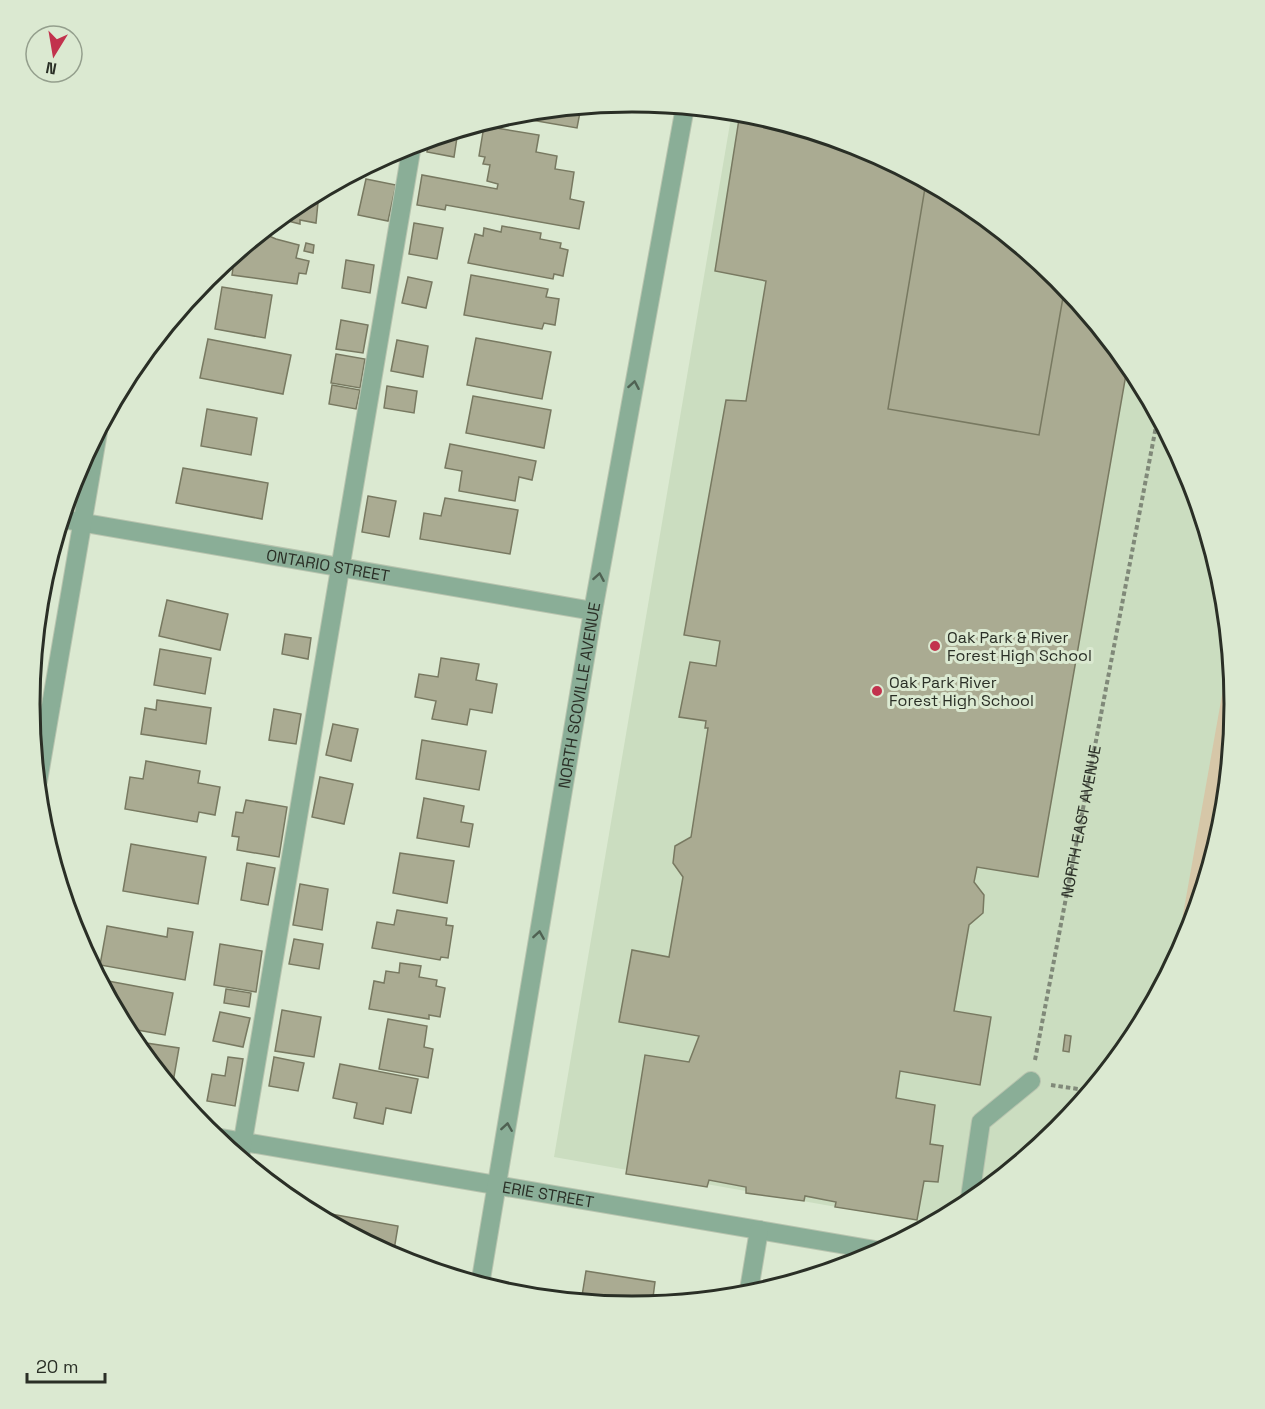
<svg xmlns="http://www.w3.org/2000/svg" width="1265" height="1409" font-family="'Space Grotesk',sans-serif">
  <rect width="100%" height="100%" fill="#dbe9d1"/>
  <polygon fill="#cbddc0" points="732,112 750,114 863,148 968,204 1059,279 1134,370 1189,474 1223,587 1235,705 1223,822 1189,935 1133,1040 1058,1131 967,1206 932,1224 554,1157"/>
  <polygon fill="#d6c7a8" points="1230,650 1235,705 1223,822 1189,935 1179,955 1179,937"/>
  <g fill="#aaab92" stroke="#787961" stroke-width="1.5">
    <polygon points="581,107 577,128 508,116 515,114"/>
    <polygon points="740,113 863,148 968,204 1059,279 1128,363 1038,877 977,867 974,882 984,895 983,913 969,925 954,1011 991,1017 980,1085 900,1071 896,1098 935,1105 930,1144 943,1146 938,1182 924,1181 917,1220 835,1207 836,1202 805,1196 804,1201 746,1193 746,1187 709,1180 707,1187 626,1174 645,1055 689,1062 699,1036 619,1022 632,950 669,957 683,877 673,863 675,846 691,837 708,728 705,728 706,721 679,717 690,662 716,666 720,641 684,635 726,400 746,401 766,281 715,271"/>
    <polygon points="484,126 539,135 536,152 557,156 555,169 574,172 570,199 584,202 579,229 446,205 445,210 417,205 422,175 497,189 498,184 487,181 490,165 483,164 485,157 479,156"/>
    <polygon points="458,131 454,157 427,152 429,140"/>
    <polygon points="366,179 396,185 388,221 358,215"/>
    <polygon points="926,182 968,204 1065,286 1039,435 888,409"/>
    <polygon points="319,192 316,223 300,220 300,224 284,220 283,223 275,222 298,203"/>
    <polygon points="414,223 443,228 437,259 409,254"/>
    <polygon points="502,226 541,233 540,239 561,243 560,248 568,250 563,276 554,274 553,279 468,263 475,234 483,236 484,228 501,232"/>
    <polygon points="263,232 270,233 269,236 276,239 299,245 296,258 309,261 306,274 299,273 297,284 232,275 233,268 222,267"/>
    <polygon points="306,243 314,245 313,253 304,251"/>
    <polygon points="346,260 374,265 370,293 342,288"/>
    <polygon points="471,275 548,289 546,297 559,299 555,325 544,323 542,329 464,315"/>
    <polygon points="408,277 432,282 426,308 402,303"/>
    <polygon points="222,287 272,295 265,338 215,329"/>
    <polygon points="341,320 368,325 363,353 336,349"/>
    <polygon points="476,338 551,352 542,399 467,385"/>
    <polygon points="208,339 291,355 283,394 200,378"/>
    <polygon points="397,340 428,346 423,377 391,371"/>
    <polygon points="336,354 365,359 360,388 331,383"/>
    <polygon points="332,385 360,390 356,409 329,404"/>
    <polygon points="387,386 417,391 414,413 384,408"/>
    <polygon points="473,396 551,410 544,448 466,433"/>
    <polygon points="207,409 257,418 251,455 201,446"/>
    <polygon points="450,444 536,461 532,480 519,477 515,501 459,491 462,471 445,468"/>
    <polygon points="183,468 268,483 262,519 176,503"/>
    <polygon points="368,496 396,501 389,537 362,532"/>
    <polygon points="445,498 518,510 510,554 420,539 424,513 441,516"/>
    <polygon points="167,600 228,614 220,650 159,636"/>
    <polygon points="285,634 311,638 308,659 282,654"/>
    <polygon points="160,649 211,658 205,694 154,685"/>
    <polygon points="441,658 479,664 476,680 497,684 492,713 470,709 467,725 432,719 436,701 415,697 419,674 438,677"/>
    <polygon points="157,700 211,708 206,744 141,734 145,708 156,710"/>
    <polygon points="274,709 301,714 296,744 269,740"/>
    <polygon points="333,724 358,729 351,761 326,755"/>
    <polygon points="422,740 486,751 479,790 416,779"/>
    <polygon points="146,761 200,771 198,783 220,787 215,815 199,812 197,822 125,809 130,777 143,779"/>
    <polygon points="320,777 353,784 344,824 312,817"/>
    <polygon points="424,798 464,806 461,822 473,824 469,847 417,838"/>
    <polygon points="246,800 287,807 279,857 237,850 239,837 232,836 236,812 243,813"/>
    <polygon points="131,844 206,857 198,904 123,891"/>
    <polygon points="400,853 454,861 447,903 393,893"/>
    <polygon points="247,863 275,868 268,905 241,900"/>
    <polygon points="300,884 328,889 322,930 293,925"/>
    <polygon points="397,910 447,918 446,925 453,926 448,958 441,957 440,960 372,948 377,922 394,925"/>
    <polygon points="107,926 167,937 168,928 193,932 185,980 100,965"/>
    <polygon points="294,939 323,944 319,969 289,964"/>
    <polygon points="220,944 262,951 256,992 214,985"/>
    <polygon points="400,963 421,966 419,977 437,980 436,986 445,988 440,1017 429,1015 429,1019 369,1009 374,981 384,983 386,971 399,973"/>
    <polygon points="108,981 173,993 165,1035 126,1028 106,991"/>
    <polygon points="226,989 251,993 249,1007 224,1003"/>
    <polygon points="282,1010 321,1017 314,1057 275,1051"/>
    <polygon points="220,1012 250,1018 243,1047 213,1041"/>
    <polygon points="388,1019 427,1026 424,1047 433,1049 428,1078 379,1069"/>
    <polygon points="1065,1035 1071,1036 1069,1052 1063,1051"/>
    <polygon points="133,1041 179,1048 172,1088"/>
    <polygon points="228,1057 243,1059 235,1106 207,1101 212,1074 225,1076"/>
    <polygon points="274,1057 304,1063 298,1091 269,1086"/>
    <polygon points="340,1064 418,1079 411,1113 386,1108 383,1124 354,1118 357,1103 333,1098"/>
    <polygon points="331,1214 398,1226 393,1256 329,1222"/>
    <polygon points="586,1271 655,1282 652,1305 632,1307 581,1302"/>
    <polygon points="763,1285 777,1287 762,1292"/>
  </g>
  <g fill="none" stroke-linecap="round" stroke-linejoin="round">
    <g stroke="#b8c4af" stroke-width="20">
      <g id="minor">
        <path id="s2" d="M62,519L593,611"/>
        <polyline points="38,781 98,432"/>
        <path id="s3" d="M215,1137L881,1251"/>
        <polyline points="240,1158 412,145"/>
        <polyline points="969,1204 981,1122 1031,1081"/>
        <path id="s4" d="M480,1285L593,611L685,107"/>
        <polyline points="748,1296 759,1230"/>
      </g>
    </g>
    <g stroke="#808979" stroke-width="4" stroke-dasharray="4.5 3" stroke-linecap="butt">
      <path id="s1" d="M1035,1060L1158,416"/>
      <polyline points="1051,1085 1091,1091"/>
    </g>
    <use href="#minor" stroke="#8aae97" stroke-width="18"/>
  </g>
  <defs><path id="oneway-chevron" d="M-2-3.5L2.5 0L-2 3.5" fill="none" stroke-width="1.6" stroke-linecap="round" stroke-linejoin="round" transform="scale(1.5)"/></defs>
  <g stroke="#506253">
    <use href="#oneway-chevron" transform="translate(634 385) rotate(-80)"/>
    <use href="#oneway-chevron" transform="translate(599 577) rotate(-80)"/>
    <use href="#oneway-chevron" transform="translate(539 935) rotate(-81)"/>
    <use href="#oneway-chevron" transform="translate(507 1127) rotate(-81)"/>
  </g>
  <g fill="#c2324d" stroke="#dbe9d1" stroke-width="2">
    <circle cx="935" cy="646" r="6"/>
    <circle cx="877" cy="691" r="6"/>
  </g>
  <g text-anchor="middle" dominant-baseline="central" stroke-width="6" stroke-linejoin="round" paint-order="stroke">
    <g font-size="16" fill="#2a2f26" stroke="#dbe9d1">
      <text stroke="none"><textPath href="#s2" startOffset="270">ONTARIO STREET</textPath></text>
      <text stroke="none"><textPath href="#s4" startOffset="598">NORTH SCOVILLE AVENUE</textPath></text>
      <text stroke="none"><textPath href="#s1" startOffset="243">NORTH EAST AVENUE</textPath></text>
      <text stroke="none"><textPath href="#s3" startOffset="338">ERIE STREET</textPath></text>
    </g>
    <g font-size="16" fill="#2a2f26" stroke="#dbe9d1" text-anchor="start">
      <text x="947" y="637">Oak Park &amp; River<tspan x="947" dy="18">Forest High School</tspan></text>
      <text x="889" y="682">Oak Park River<tspan x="889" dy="18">Forest High School</tspan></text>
    </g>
  </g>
  <path d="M0 0H1265V1409H0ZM40 704a592 592 0 1 1 1184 0a592 592 0 1 1-1184 0Z" fill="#dbe9d1" fill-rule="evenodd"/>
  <path fill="none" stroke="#2a2f26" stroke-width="3" d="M40 704a592 592 0 1 1 1184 0a592 592 0 1 1-1184 0Z"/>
  <g transform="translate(54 54) rotate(191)"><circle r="28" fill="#dbe9d1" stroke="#949f8d" stroke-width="1.5"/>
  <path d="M0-4.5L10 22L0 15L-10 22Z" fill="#c2324d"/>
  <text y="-9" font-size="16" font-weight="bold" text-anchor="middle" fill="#2a2f26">N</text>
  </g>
  <path d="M27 1373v9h78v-9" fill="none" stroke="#2a2f26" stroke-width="3"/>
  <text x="36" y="1373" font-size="18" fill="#2a2f26" stroke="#dbe9d1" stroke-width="4.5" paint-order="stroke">20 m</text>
</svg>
